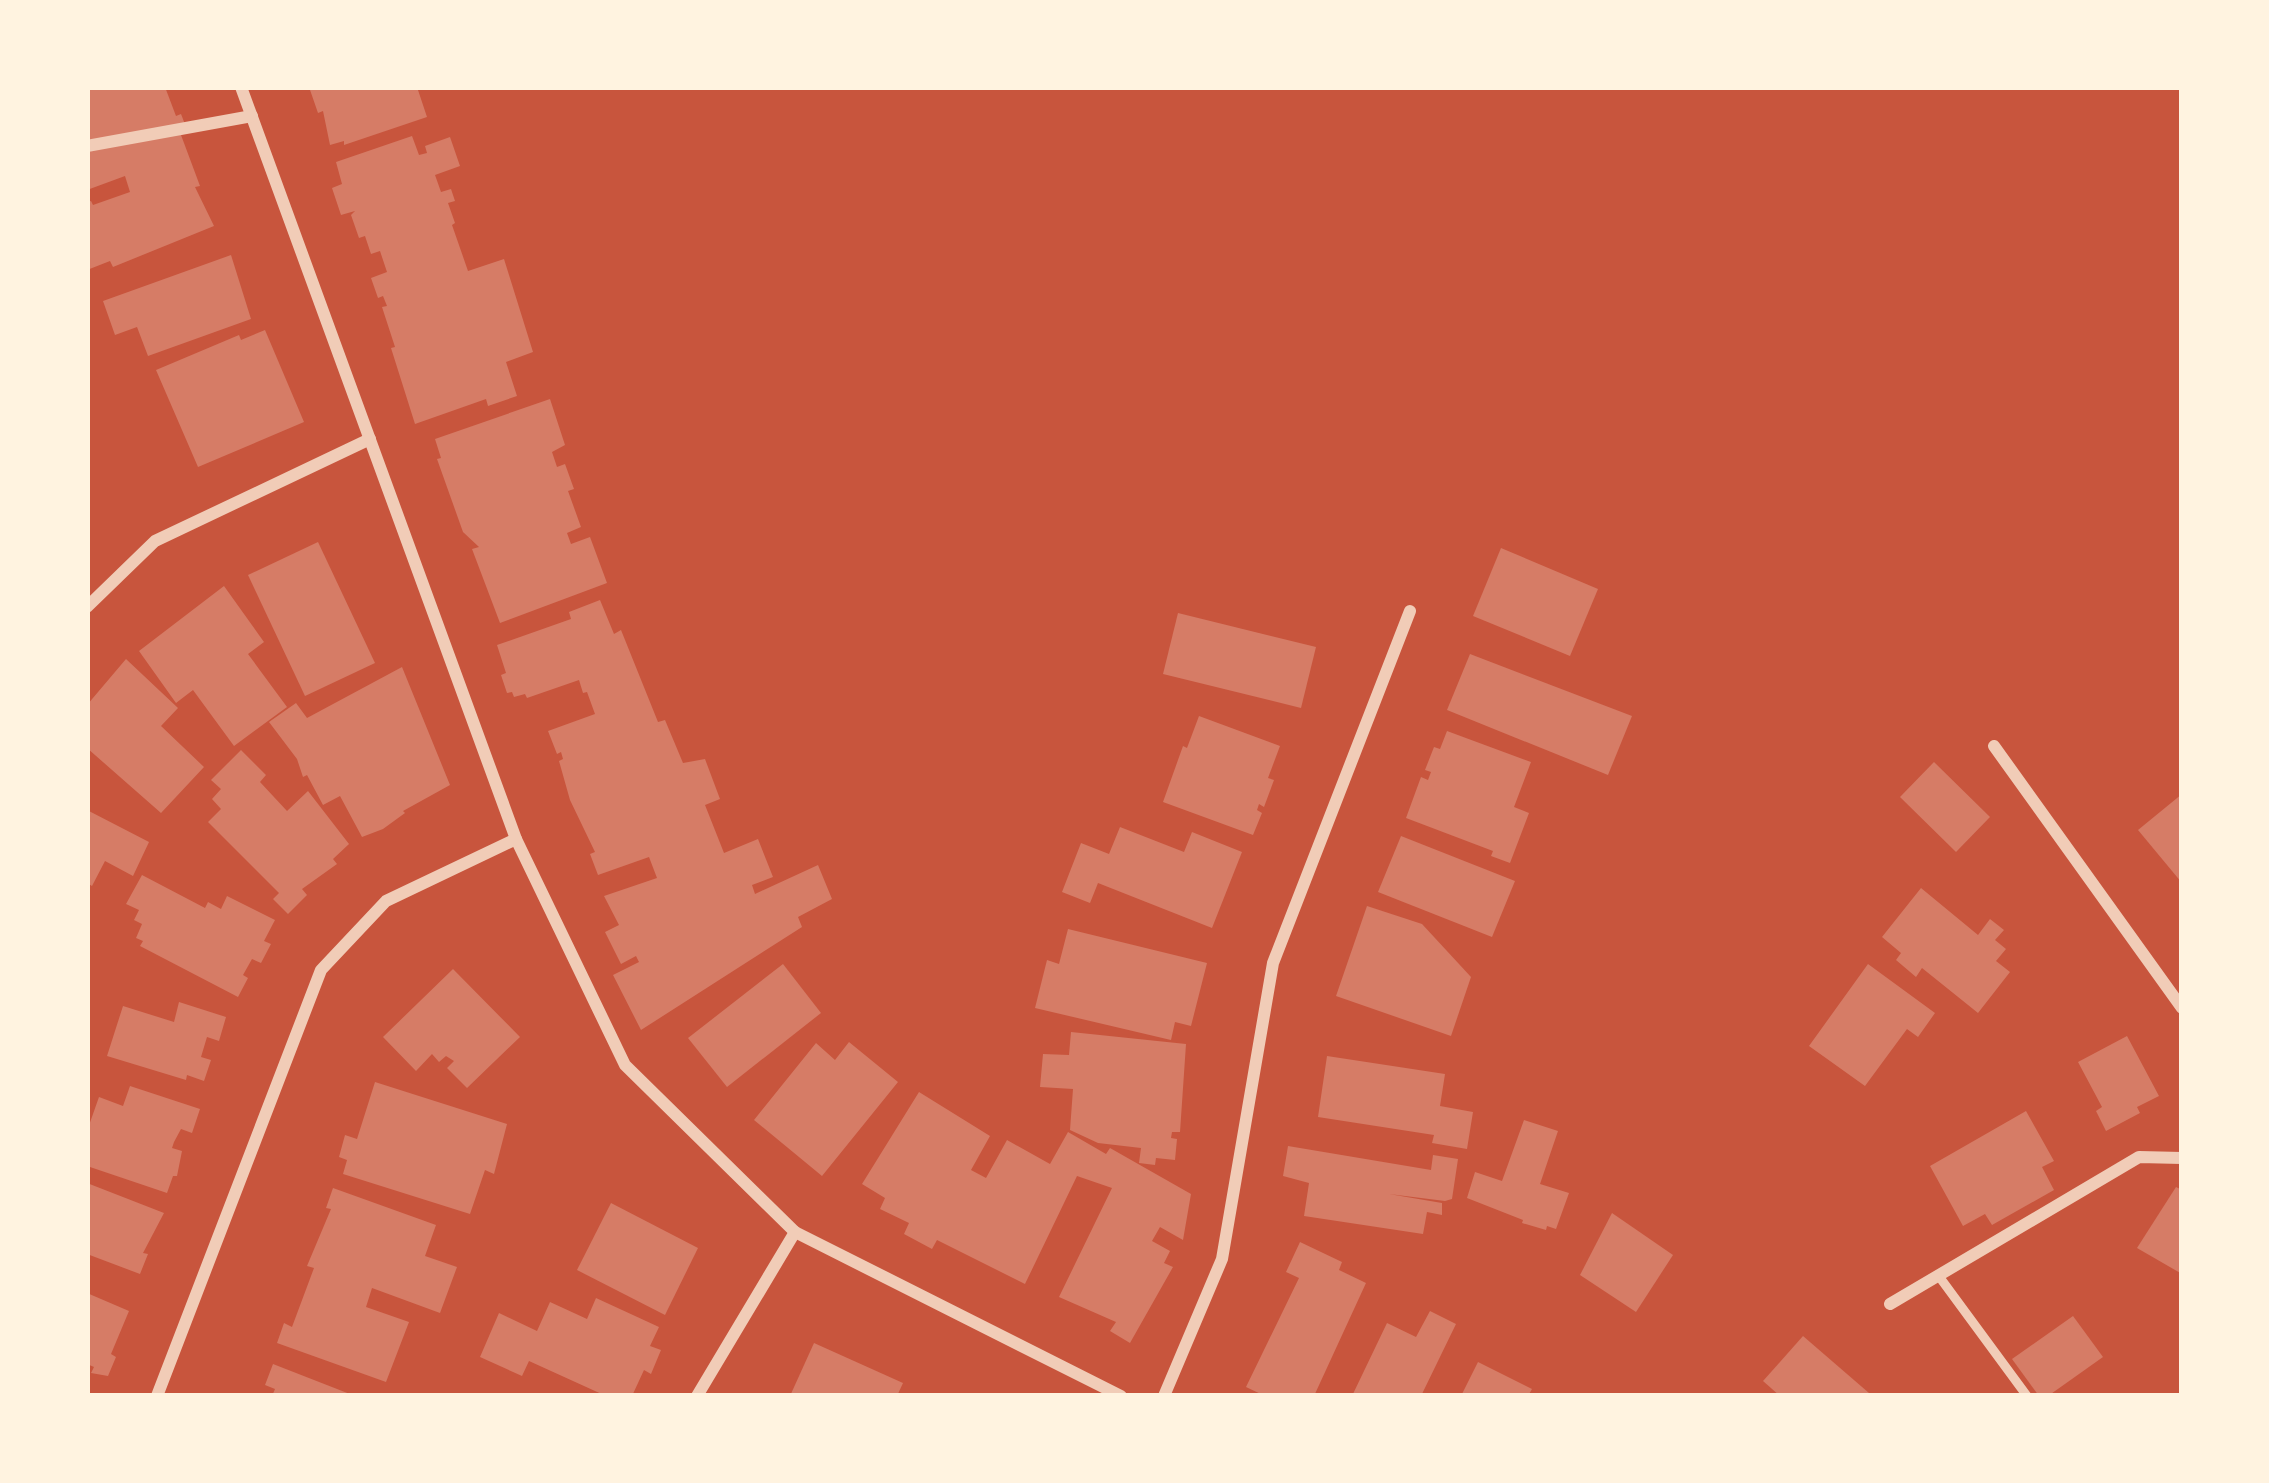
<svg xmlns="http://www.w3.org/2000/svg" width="2269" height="1483" font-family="Arial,sans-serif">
  <rect width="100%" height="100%" fill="#c8553d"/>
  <g fill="#d67c66">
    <polygon points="87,87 165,87 176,116 181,114 188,132 181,135 200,186 195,187 214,226 113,267 110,261 87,270 87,202 91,201 93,205 130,192 125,176 87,190"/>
    <polygon points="309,87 417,87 427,117 344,145 344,141 330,145 323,111 318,113"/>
    <polygon points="412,136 419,155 427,153 425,146 450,137 460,166 435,175 441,192 451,189 455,201 448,203 455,223 452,225 468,271 504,259 533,352 506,362 517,396 488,406 486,399 415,424 391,348 395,347 382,307 387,306 383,296 378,298 371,278 387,272 380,251 371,254 365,236 359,238 351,215 355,211 341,215 332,188 342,184 336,162"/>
    <polygon points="231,255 251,319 148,356 137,327 115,335 103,301"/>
    <polygon points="265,330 304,422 198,467 156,370 239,335 241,340"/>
    <polygon points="550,399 565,445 552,452 557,467 565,464 574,489 568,491 581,527 567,533 571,544 590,537 607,583 500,623 472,549 479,547 463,532 437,459 441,458 435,439"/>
    <polygon points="318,542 375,663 305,696 248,575"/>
    <polygon points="1501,548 1598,589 1570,656 1473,616"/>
    <polygon points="224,586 264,642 248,654 287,707 234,746 193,690 176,703 139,651"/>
    <polygon points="600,600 614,634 621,630 658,722 665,720 683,763 705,759 720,799 705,805 724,853 758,839 773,877 752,885 755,894 818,865 832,899 798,917 802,927 641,1030 613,975 639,962 636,956 621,964 605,932 619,925 604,896 657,878 649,857 598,875 590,854 595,852 570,800 559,761 563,759 561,752 557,754 548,731 595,714 587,692 583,693 579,680 527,698 525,694 514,697 512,692 507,693 501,675 506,673 497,645 571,619 569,612"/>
    <polygon points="1178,613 1316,647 1301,708 1163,674"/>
    <polygon points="1470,654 1632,716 1608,775 1447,710"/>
    <polygon points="126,659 178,708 161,726 204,767 161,813 87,748 87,705"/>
    <polygon points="402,667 450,785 403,811 405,813 383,829 362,837 340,796 323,805 307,775 303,777 297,759 269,722 296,703 307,718"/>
    <polygon points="1199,716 1280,746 1268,778 1274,780 1264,807 1259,804 1257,810 1262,813 1253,835 1163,802 1183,746 1187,748"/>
    <polygon points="1447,731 1531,762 1514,807 1529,813 1510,863 1491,856 1493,851 1406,818 1421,777 1428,780 1431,772 1425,770 1434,747 1440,749"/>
    <polygon points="241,750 266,775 260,782 287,811 308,791 349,844 333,859 337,864 302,889 307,895 288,914 273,899 279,893 208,822 221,809 212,799 221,789 211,780"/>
    <polygon points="1934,762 1990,817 1956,852 1900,797"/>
    <polygon points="2182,794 2182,883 2138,830"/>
    <polygon points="87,810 149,842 133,876 105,861 92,886 87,883"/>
    <polygon points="1120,827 1184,852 1192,832 1242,852 1212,928 1098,883 1090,903 1062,892 1081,843 1109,854"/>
    <polygon points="1401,836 1515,881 1492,937 1378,892"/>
    <polygon points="142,875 205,908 208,902 221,909 227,896 275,920 264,941 271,944 261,963 252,959 243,975 248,978 238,997 140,946 143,941 136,938 142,924 134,920 139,910 126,904"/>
    <polygon points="1921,888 1978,935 1990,919 2004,930 1995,940 2006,949 1996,961 2010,972 1978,1013 1922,968 1916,977 1896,960 1901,953 1882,937"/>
    <polygon points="1367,906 1422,924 1471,977 1451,1036 1336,996"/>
    <polygon points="1068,929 1207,963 1191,1026 1175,1022 1171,1040 1035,1008 1047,960 1059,964"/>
    <polygon points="783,964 821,1013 727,1087 688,1038"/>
    <polygon points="1868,964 1935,1013 1918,1037 1907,1029 1865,1086 1809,1046"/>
    <polygon points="453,969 520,1037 467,1088 447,1068 454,1061 446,1056 439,1062 432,1054 416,1071 383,1037"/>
    <polygon points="179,1002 226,1017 219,1041 207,1037 201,1057 211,1060 204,1081 187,1075 186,1080 107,1056 123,1006 174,1022"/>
    <polygon points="1071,1032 1186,1044 1180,1132 1172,1132 1171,1138 1177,1139 1175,1160 1156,1158 1155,1165 1139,1163 1141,1148 1098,1143 1070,1130 1073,1089 1040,1087 1043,1054 1069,1055"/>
    <polygon points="2127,1036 2159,1096 2137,1107 2140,1113 2106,1131 2096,1111 2102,1107 2078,1062"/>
    <polygon points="849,1042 898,1082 822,1176 754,1120 816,1043 835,1060"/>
    <polygon points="1327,1056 1445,1074 1440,1106 1473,1112 1467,1149 1432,1143 1434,1135 1318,1117"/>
    <polygon points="375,1082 507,1124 494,1174 485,1170 470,1214 343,1174 347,1160 339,1157 345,1135 357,1139"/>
    <polygon points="130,1086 200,1109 192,1133 181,1129 174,1142 172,1148 182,1151 177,1176 173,1176 167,1193 87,1166 87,1131 99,1097 123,1106"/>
    <polygon points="919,1092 990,1136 971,1170 986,1178 1007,1140 1050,1164 1068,1132 1106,1154 1110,1148 1191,1194 1183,1240 1160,1227 1152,1241 1170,1251 1164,1263 1173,1267 1130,1343 1110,1331 1116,1322 1059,1297 1112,1188 1077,1176 1025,1284 937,1240 932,1249 904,1234 909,1223 880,1209 885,1198 862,1184"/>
    <polygon points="2026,1111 2054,1161 2042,1167 2054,1190 1992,1225 1985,1214 1963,1226 1930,1166"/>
    <polygon points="1524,1120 1558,1131 1540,1184 1569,1193 1556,1229 1547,1226 1546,1230 1522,1223 1523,1220 1467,1198 1475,1172 1502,1181"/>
    <polygon points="1288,1146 1431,1170 1433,1155 1458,1159 1452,1199 1445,1201 1389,1194 1442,1203 1442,1215 1427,1212 1423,1234 1304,1216 1309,1183 1283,1176"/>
    <polygon points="87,1183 164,1213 143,1253 148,1254 140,1274 87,1254"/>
    <polygon points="2176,1187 2182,1190 2182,1274 2137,1248"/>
    <polygon points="333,1188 436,1225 425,1256 457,1267 440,1313 372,1288 366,1307 409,1322 386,1382 277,1343 284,1323 292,1327 314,1268 307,1266 331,1209 326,1208"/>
    <polygon points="611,1203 698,1248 665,1315 577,1270"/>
    <polygon points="1612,1213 1673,1255 1636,1312 1580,1275"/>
    <polygon points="1300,1242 1342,1262 1339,1270 1366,1283 1314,1396 1265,1396 1246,1387 1299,1278 1286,1272"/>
    <polygon points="87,1293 129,1311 111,1354 116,1357 108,1376 91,1373 94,1367 87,1364"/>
    <polygon points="596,1298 659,1327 650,1346 661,1350 651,1374 644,1370 632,1396 606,1396 529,1361 522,1376 480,1357 499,1313 537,1331 550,1302 587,1319"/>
    <polygon points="1430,1311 1456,1324 1421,1396 1352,1396 1387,1323 1416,1337"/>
    <polygon points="2073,1316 2103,1357 2048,1396 2039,1396 2012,1359"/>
    <polygon points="1803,1336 1869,1393 1866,1396 1780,1396 1763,1381"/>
    <polygon points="814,1343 903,1383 897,1396 790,1396"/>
    <polygon points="1478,1362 1532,1389 1528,1396 1461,1396"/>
    <polygon points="273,1364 355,1396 272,1396 275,1389 265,1385"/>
  </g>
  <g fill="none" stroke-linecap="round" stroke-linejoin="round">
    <polyline stroke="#f1ccb7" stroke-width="9" points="1938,1275 2027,1396"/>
    <g stroke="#f1ccb7" stroke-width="12">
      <polyline points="241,87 516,839 625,1065 795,1232 1121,1396"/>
      <polyline points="87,146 252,116"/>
      <polyline points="87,607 155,541 370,439"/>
      <polyline points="1994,746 2182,1008"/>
      <polyline points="1890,1304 2139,1157 2182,1158"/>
      <polyline points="157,1396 321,970 386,901 516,839"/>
      <polyline points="697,1396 795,1232"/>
      <polyline points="1164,1396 1222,1259 1273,963 1410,611"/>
    </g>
  </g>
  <rect width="2269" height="1483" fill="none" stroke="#fff3e0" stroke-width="180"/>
</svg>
